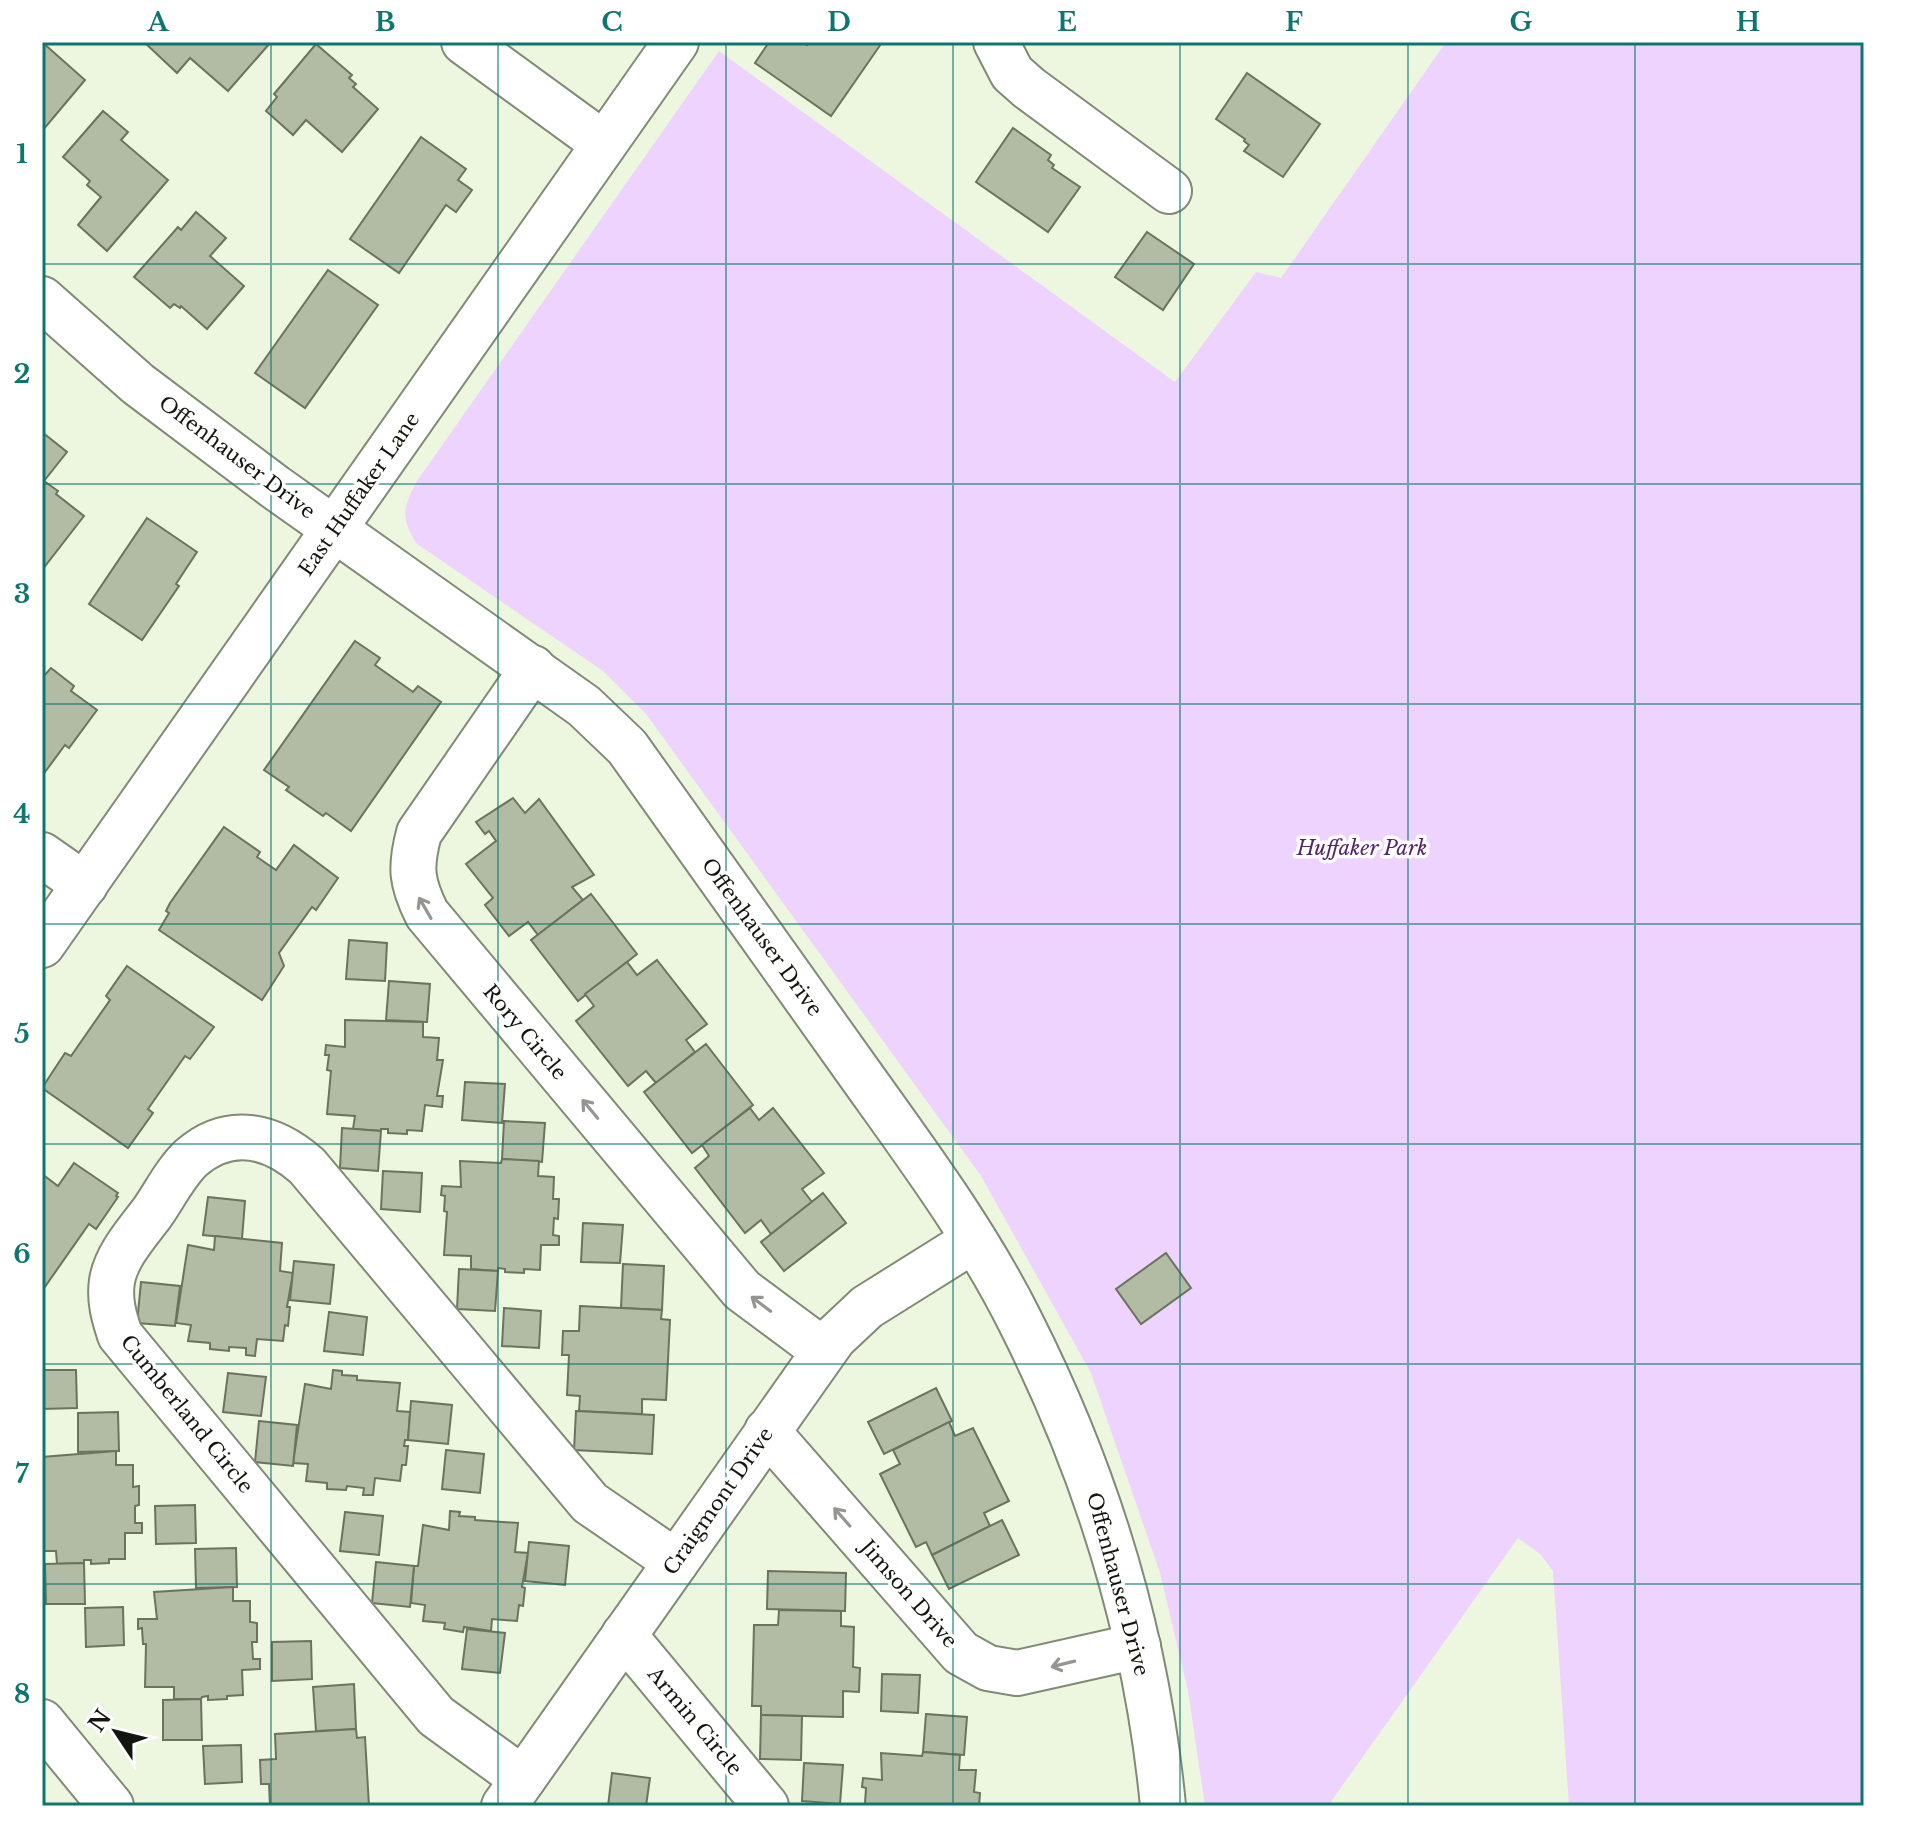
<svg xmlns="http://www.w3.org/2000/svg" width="1906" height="1848" font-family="'Libre Baskerville',serif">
  <rect width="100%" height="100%" fill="#edf7df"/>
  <path fill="#eed3ff" d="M1446,42H1864V1806H1569L1553,1571L1540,1554L1518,1538L1328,1806H1205L1188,1691L1160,1573L1091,1373L981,1176L646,714L603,671L417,544C400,518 403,507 417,481L719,51L1175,382L1256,272L1281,278Z"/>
  <g fill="#b2bba4" stroke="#6b735f" stroke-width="2">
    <polygon points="42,42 85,80 43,130 42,128"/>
    <polygon points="144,42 271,42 228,91 190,58 177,73"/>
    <polygon points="769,42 802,42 807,45 810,42 877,42 881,44 831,116 755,63"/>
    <polygon points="316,44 352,75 349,78 356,84 353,87 378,109 342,152 306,120 293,135 266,111 277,97 274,94"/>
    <polygon points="1247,73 1320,124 1283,177 1244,151 1249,145 1244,141 1245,139 1216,119"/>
    <polygon points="103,111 128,132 121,140 168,180 107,251 78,225 101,197 87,185 90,181 63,157"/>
    <polygon points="1013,128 1051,155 1048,160 1054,165 1052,168 1080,187 1048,232 976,182"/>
    <polygon points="421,137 466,169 458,180 472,190 456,212 446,205 399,273 350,239"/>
    <polygon points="196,212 226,238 210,256 244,286 207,329 181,306 180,308 174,304 170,308 134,277 178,227 181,230"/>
    <polygon points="1147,232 1194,264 1163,310 1115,277"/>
    <polygon points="328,270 378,305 305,408 255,373"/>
    <polygon points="42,432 67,452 44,481 58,491 56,494 84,516 42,570"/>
    <polygon points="147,518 197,552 176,584 179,586 142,640 89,604"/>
    <polygon points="355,641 380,658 375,665 413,692 418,686 441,702 351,831 326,813 323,816 286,790 289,787 264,770"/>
    <polygon points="51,668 74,686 71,691 97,710 69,748 65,745 45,772 42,770 42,678"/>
    <polygon points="513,798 525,813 539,799 594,875 572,887 583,900 538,935 528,922 509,936 485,905 493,898 466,864 496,841 489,831 485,834 476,822"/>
    <polygon points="224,827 260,852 257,857 276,870 294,845 338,878 316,910 312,907 279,953 284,966 262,1000 159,930 169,913 166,911 170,903"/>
    <polygon points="591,894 637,954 578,1001 531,940"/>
    <polygon points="349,940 387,943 385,981 346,979"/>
    <polygon points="657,960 707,1024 686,1040 695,1052 656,1083 646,1071 628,1086 576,1021 594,1006 585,994 627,962 637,975"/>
    <polygon points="127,966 214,1027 190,1059 185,1056 148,1109 153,1113 128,1148 42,1088 65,1053 71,1056 110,1000 106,996"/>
    <polygon points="389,981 430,984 427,1022 386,1020"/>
    <polygon points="345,1020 423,1022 423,1037 439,1038 437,1060 443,1060 437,1096 443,1096 442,1107 425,1105 422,1131 407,1130 407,1134 388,1133 388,1129 381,1129 381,1131 353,1129 355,1116 327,1114 331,1071 327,1070 329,1055 325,1055 326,1045 345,1047"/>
    <polygon points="706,1044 753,1105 692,1153 644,1092"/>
    <polygon points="465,1082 505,1084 502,1123 462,1120"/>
    <polygon points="750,1108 759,1120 773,1108 824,1173 802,1189 812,1202 771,1234 761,1220 745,1233 695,1168 709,1156 702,1145"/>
    <polygon points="504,1121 545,1123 542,1162 502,1159"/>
    <polygon points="342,1128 381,1131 378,1171 340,1168"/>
    <polygon points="502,1159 539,1161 538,1176 554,1177 553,1199 559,1199 558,1219 554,1218 553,1235 559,1236 559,1245 541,1245 540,1270 524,1269 524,1273 505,1272 505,1269 498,1268 498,1271 471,1269 471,1256 444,1255 447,1212 444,1211 445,1196 441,1195 442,1186 461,1187 460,1161 501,1163"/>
    <polygon points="74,1163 118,1193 116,1196 118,1197 96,1229 89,1224 42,1291 42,1174 58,1186"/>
    <polygon points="383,1171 422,1173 420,1212 381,1209"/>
    <polygon points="823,1193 846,1223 784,1271 761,1242"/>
    <polygon points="208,1197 245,1201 242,1239 203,1235"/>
    <polygon points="583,1223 623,1225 620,1263 581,1262"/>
    <polygon points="215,1236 282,1243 280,1271 293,1273 287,1307 290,1307 288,1326 285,1325 283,1341 257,1339 255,1356 246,1355 246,1348 229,1347 229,1351 210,1349 210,1343 188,1341 191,1325 176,1323 188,1245 214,1250"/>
    <polygon points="1166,1253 1191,1288 1141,1324 1116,1289"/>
    <polygon points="294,1261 334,1265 330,1304 290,1300"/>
    <polygon points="623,1264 664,1266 662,1310 621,1308"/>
    <polygon points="459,1269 498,1271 495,1311 457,1309"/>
    <polygon points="141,1282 180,1286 175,1326 137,1323"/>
    <polygon points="580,1306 662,1310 661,1319 670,1320 666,1400 642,1399 642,1414 579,1411 580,1396 567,1395 569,1355 562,1355 563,1331 579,1331"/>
    <polygon points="504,1308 541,1311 539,1348 502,1346"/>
    <polygon points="329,1312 367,1317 363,1355 324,1351"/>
    <polygon points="42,1370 76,1370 77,1408 42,1409"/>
    <polygon points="333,1370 342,1371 342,1375 357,1376 357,1380 400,1383 397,1411 410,1412 408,1440 405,1440 404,1446 408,1446 406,1465 402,1465 400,1481 375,1478 373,1495 363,1495 364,1488 347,1486 346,1490 327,1489 327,1483 306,1481 308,1464 293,1463 305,1384 331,1389"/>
    <polygon points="228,1373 266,1377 261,1416 223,1412"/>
    <polygon points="936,1388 952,1421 884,1454 868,1422"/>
    <polygon points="411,1401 452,1405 448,1444 408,1440"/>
    <polygon points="576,1411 654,1415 652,1454 574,1450"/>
    <polygon points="118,1412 119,1451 78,1452 78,1413"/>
    <polygon points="259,1421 297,1425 293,1466 255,1462"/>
    <polygon points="949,1422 955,1436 973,1428 1009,1501 984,1513 990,1526 932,1555 926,1542 916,1547 880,1474 900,1464 893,1450"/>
    <polygon points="446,1450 484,1454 480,1493 442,1489"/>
    <polygon points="116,1451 116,1465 133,1465 133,1487 139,1486 139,1505 135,1506 135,1523 142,1523 142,1533 125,1533 125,1559 109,1559 109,1563 91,1564 91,1560 84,1560 84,1563 57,1564 56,1551 42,1551 42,1457"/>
    <polygon points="195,1505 196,1543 156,1544 155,1506"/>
    <polygon points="450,1511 460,1512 459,1516 475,1517 475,1520 518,1523 515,1552 528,1553 522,1587 525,1588 523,1606 519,1605 517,1621 492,1619 491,1631 464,1627 463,1632 444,1629 445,1623 423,1621 425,1605 411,1603 414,1566 418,1566 423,1525 449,1530"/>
    <polygon points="345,1512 383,1516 379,1555 340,1551"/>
    <polygon points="1002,1520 1019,1555 949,1589 932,1555"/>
    <polygon points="529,1542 569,1546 565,1585 525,1581"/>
    <polygon points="236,1548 237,1587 196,1588 195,1549"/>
    <polygon points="376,1562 414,1566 410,1607 372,1603"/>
    <polygon points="84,1563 85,1604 46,1604 45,1564"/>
    <polygon points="768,1571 846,1573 845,1611 767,1609"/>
    <polygon points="233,1587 233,1601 250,1601 250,1622 257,1623 257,1642 252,1642 253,1659 260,1659 260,1669 242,1670 243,1695 227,1696 227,1699 208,1700 208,1696 202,1697 201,1699 174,1699 174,1687 145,1687 146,1644 143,1644 142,1628 138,1629 138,1619 157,1619 154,1592"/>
    <polygon points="123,1607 124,1645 86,1647 85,1608"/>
    <polygon points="779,1610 841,1611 841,1626 854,1627 853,1667 860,1668 859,1692 843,1691 843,1717 761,1715 761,1706 752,1706 754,1625 778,1625"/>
    <polygon points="467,1629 505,1633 500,1673 462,1669"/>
    <polygon points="311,1641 312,1679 272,1681 272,1642"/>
    <polygon points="882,1674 920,1675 918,1713 881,1711"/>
    <polygon points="354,1684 356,1729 316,1731 313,1687"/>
    <polygon points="201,1699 202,1740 163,1740 163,1700"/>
    <polygon points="926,1714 967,1717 964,1755 923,1752"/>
    <polygon points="761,1715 802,1716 801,1760 760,1759"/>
    <polygon points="356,1729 357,1738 365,1737 369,1806 270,1806 269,1784 261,1784 260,1760 276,1759 275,1734"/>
    <polygon points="241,1745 242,1782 205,1784 203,1746"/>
    <polygon points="923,1752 960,1755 959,1770 976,1770 974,1792 980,1793 979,1806 867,1806 865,1803 866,1788 862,1787 863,1778 882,1780 881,1753 922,1756"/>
    <polygon points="804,1763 843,1765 840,1804 802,1801"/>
    <polygon points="612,1773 650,1778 646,1806 608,1806"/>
  </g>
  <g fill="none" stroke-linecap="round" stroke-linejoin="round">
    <g stroke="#818a74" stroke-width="48">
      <g id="minor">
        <polyline points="464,42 604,144"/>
        <polyline points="996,42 1012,73 1029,88 1169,191"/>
        <path d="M42,299L138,384L275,487L584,706L627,747C702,852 777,958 852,1063C911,1146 974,1229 1020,1321C1097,1473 1147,1637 1163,1806"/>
        <path d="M533,668L419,833C410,867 411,882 427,914L742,1290L824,1351"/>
        <polyline points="42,855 85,885"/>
        <polyline points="42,945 676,42"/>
        <polyline points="767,1431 961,1653 988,1668 1017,1673 1138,1646"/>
        <polyline points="624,1635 766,1806"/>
        <polyline points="42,1722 111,1806"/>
        <path d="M523,1779L436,1716L120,1335C114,1317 109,1300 112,1281C116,1256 137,1233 152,1213C164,1196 176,1172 191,1158C230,1124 273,1136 307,1166L590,1503L676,1562"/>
        <polyline points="504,1806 834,1338 867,1307 974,1240"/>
      </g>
    </g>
    <use href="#minor" stroke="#fff" stroke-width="44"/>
  </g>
  <defs><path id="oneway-shaft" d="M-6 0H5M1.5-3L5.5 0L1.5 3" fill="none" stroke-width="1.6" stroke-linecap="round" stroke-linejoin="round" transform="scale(2)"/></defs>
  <g stroke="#959693">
    <use href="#oneway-shaft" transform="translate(425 908) rotate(-120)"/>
    <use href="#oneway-shaft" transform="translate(590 1109) rotate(-130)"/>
    <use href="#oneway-shaft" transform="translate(761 1304) rotate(-143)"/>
    <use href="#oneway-shaft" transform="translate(842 1517) rotate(-131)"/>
    <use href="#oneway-shaft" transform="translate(1063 1664) rotate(166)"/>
  </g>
  <path fill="none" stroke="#0f766e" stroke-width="2" stroke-opacity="0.55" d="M271,42V1806M498,42V1806M726,42V1806M953,42V1806M1180,42V1806M1408,42V1806M1635,42V1806M42,264H1864M42,484H1864M42,704H1864M42,924H1864M42,1144H1864M42,1364H1864M42,1584H1864"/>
  <g text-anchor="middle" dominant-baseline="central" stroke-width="7" stroke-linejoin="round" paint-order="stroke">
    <g font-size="20" fill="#13160e" stroke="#fff">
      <text transform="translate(237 457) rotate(37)">Offenhauser Drive</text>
      <text transform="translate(359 494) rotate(-55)">East Huffaker Lane</text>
      <text transform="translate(762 937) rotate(54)">Offenhauser Drive</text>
      <text transform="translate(525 1032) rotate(50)">Rory Circle</text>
      <text transform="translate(187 1414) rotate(51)">Cumberland Circle</text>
      <text transform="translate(718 1501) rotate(-55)">Craigmont Drive</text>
      <text transform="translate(1118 1584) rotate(75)">Offenhauser Drive</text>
      <text transform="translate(909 1594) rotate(49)">Jimson Drive</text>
      <text transform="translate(695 1721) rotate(50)">Armin Circle</text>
    </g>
    <g font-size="20" font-style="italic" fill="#53256a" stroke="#fff">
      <text x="1362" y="848">Huffaker Park</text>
    </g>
  </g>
  <rect width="1906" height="1848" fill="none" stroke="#ffffff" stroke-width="88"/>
  <g transform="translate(116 1732) rotate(305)" stroke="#ffffff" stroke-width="6" paint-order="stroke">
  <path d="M0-6L14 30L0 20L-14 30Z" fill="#13160e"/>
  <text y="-12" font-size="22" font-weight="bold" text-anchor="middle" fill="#13160e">N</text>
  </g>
  <rect x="44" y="44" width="1818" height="1760" fill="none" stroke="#0f766e" stroke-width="3"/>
  <g font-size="26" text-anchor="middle" font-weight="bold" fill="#0f766e">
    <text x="158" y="31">A</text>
    <text x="385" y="31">B</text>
    <text x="612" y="31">C</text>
    <text x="839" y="31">D</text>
    <text x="1067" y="31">E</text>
    <text x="1294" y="31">F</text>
    <text x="1521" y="31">G</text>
    <text x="1748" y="31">H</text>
    <text x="22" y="163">1</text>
    <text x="22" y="383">2</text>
    <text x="22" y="603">3</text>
    <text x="22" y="823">4</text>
    <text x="22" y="1043">5</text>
    <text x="22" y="1263">6</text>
    <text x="22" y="1483">7</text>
    <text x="22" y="1703">8</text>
  </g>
</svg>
